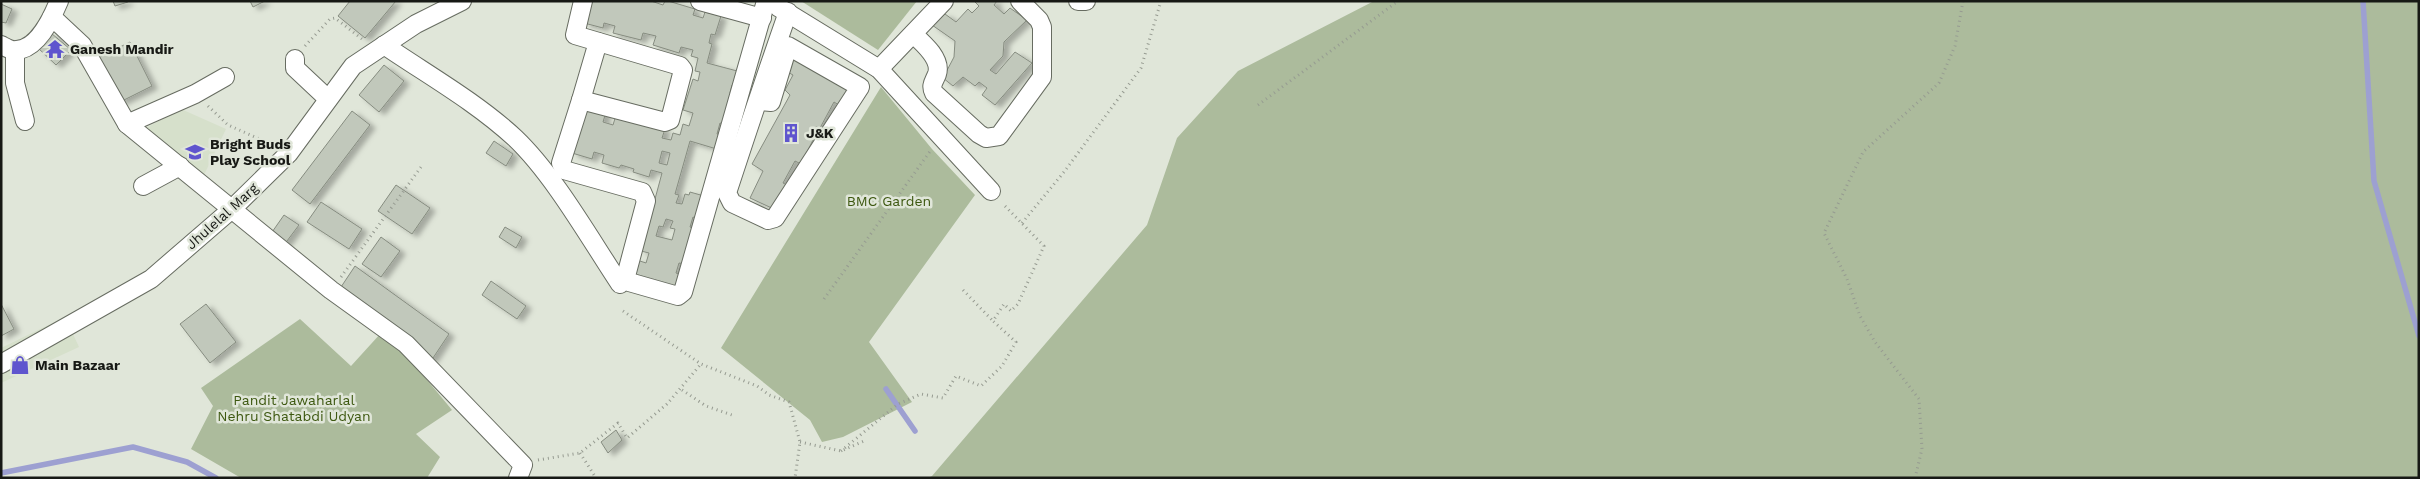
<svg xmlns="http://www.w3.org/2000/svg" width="2420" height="479" font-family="'Work Sans',sans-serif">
  <defs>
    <filter id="shadow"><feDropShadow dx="5.5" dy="3" stdDeviation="2.5" flood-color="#0004"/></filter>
  </defs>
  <rect width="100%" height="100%" fill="#e0e6d9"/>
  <g fill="#d6e0cb">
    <polygon points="181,109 226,129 204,175 146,128"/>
    <polygon points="65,317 79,347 1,383 1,348"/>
  </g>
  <g fill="#acbb9c">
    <polygon points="801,1 917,1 878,50"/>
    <polygon points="1374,1 2419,1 2419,478 928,478 932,476 1147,225 1177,138 1238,71"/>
    <polygon points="881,87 932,149 975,195 869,342 912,402 843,437 822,442 810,420 721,348"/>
    <polygon points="300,319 351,366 381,333 413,363 452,410 416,434 440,457 427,478 241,478 191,449 213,406 201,388"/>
  </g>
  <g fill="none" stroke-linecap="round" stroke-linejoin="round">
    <g stroke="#9da0d1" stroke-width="5.5">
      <polyline points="2363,1 2374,181 2419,336"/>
      <polyline points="886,389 915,431"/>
      <polyline points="1,473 133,447 187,462 216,478"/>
    </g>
  </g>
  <g fill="#c1c8bb" stroke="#868c80" fill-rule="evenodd" filter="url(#shadow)">
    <polygon points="113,1 127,1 128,2 115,6"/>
    <polygon points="250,1 265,1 253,7"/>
    <polygon points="350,1 396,1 365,38 338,16"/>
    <path d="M590,1H651L663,5L665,1H668L695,9L693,15L703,18L705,12L721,16L715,35L711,34L709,43L712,44L707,63L741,72L737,86L732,85L730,93L736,95L727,125L720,123L717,134L724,136L720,150L690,141L675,194L679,195L676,203L682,204L685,194L689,195L690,192L704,196L698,219L693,217L690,227L695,229L685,264L679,263L676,273L683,276L679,290L631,277L637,260L646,263L649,253L641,251L662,173L651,170L649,177L633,172L634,169L621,165L619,168L602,163L604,155L594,152L592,159L572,153L586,106L606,112L603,122L613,125L616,115L665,129L662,138L671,140L673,133L680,135L683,124L689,126L693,113L683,110L693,79L698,81L700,72L695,71L698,58L691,56L693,50L681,47L679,53L653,45L656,36L643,33L641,40L613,33L615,26L604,23L603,28L584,23ZM662,151L670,153L667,165L659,163ZM666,219L673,221L670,228L675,229L672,240L656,236L659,226L663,227Z"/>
    <polygon points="974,1 997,1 994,5 1004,14 1010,8 1027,20 1004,42 1003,56 990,70 996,74 1015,52 1032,63 995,105 982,95 987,88 979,82 975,86 963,77 953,86 943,78 954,57 955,41 932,25 945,14 956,22 968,9 972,13 979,6"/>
    <polygon points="1,4 12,9 6,23 1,22"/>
    <polygon points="51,33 71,50 56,65 38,48"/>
    <polygon points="130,42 152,86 120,102 98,58"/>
    <polygon points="795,52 854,86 842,107 834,102 820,128 816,127 810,139 813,140 801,164 795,161 783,183 789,186 776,210 750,198 763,171 752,164 790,95 785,90 793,75 784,70"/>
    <polygon points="384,65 404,81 379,112 359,95"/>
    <polygon points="352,111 370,125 310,204 292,190"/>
    <polygon points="494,141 513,154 506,166 486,153"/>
    <polygon points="396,185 430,208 412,234 378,211"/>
    <polygon points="321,202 362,229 349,249 307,222"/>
    <polygon points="284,215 299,225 284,245 270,235"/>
    <polygon points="505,227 522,237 516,248 499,237"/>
    <polygon points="381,237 400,251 381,277 362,264"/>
    <polygon points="355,266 449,334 431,361 339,290"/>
    <polygon points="491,281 526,306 517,319 482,295"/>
    <polygon points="1,304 14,329 1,336"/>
    <polygon points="206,304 236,342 210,363 180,324"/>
    <polygon points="616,430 622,440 608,453 601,442"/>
  </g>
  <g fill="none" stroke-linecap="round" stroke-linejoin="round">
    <g stroke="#676c61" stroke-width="20">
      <g id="minor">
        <polyline points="583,1 575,35 680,66 683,70 670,120 665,122 581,100 561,163 564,170 642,192 646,201 626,276 629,282 678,296 683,292 766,1"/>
        <polyline points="700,1 762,18"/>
        <polyline points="1078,1 1086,1"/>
        <polyline points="778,7 879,69 991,191"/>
        <polyline points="52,17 82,45 127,124 331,290 406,344 523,465 518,478"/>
        <path d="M913,34C923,43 942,59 937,74C934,82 930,85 934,93L979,134L986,138L999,136L1042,77V27L1039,20L1020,1"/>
        <path d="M1,45C5,47 12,51 16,50C37,50 52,18 59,1"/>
        <path d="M384,45C428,75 476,102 515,138C554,175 590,239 620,284"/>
        <polyline points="15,51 15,83 25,121"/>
        <polyline points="295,59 295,68 328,99"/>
        <polyline points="879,69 944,1"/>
        <polyline points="581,100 598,42"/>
        <path d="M758,101L771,102L788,46L860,87L775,218L768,220L732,203L727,193C747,132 767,72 788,12"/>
        <polyline points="127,124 195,94 225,77"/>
        <polyline points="143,186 180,166"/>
        <polyline points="1,364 151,279 232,209 289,153 353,66 416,24 462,1"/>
      </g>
    </g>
    <g stroke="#969b91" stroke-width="3" stroke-dasharray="1 4" stroke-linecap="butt">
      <polyline points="305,46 330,19 335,18 362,39"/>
      <polyline points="1258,105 1398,1"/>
      <polyline points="208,106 228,125 273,145"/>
      <polyline points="1022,223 1064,172 1141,68 1161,1"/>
      <polyline points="341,277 421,167"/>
      <polyline points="963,290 993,321"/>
      <polyline points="824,299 931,150"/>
      <polyline points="623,311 701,364 757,386 769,395 789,402 800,442 795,478"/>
      <polyline points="682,390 706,406 732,415"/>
      <polyline points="800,442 841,451 864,441"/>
      <polyline points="841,451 898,404 921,394 943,398 956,376 981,386 1002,366 1016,342 993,321 1004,304 1011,311 1018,304 1044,246 1003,204"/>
      <polyline points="580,453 596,478"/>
      <polyline points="538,460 580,453 618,423 627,438 667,404 701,364"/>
      <polyline points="1915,478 1922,449 1919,399 1875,342 1860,316 1847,279 1824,233 1863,152 1939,83 1955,46 1963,1"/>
    </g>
    <use href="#minor" stroke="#fff" stroke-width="18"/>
  </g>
  <defs>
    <g id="temple-bare" transform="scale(1.5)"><path d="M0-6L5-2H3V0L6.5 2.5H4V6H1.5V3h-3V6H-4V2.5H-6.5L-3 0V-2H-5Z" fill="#5f55ce" stroke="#e0e6d9" stroke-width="2.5" paint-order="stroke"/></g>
    <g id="building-bare" transform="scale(1.5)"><path d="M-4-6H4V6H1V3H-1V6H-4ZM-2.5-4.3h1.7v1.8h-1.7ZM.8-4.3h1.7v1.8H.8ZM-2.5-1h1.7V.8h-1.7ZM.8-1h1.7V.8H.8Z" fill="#5f55ce" stroke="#e0e6d9" stroke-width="2.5" paint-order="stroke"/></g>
    <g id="school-bare" transform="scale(1.5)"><path d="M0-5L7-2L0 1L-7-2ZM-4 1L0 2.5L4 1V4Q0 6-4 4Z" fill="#5f55ce" stroke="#e0e6d9" stroke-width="2.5" paint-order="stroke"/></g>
    <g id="shop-bare" transform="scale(1.5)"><path d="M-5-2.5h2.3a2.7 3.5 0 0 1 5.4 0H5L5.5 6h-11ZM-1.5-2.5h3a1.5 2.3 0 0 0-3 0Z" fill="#5f55ce" stroke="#e0e6d9" stroke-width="2.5" paint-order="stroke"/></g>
  </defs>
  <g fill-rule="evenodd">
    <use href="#temple-bare" x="55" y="49"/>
    <use href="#building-bare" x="791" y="133"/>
    <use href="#school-bare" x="195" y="152"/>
    <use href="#shop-bare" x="20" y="365"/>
  </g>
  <g text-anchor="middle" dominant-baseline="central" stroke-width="5" stroke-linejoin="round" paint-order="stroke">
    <g font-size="14" font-weight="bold" fill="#171915" stroke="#e0e6d9" text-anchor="start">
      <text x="70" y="49">Ganesh Mandir</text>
      <text x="806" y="133">J&amp;K</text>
      <text x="210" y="144">Bright Buds<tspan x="210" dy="16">Play School</tspan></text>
      <text x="35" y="365">Main Bazaar</text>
    </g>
    <g font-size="14" fill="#3d5810" stroke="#e0e6d9">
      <text x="889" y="201">BMC Garden</text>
      <text x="294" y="400">Pandit Jawaharlal<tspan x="294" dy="16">Nehru Shatabdi Udyan</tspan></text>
    </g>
    <g font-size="14" fill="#171915" stroke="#e0e6d9">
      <text transform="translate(222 216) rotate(-42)">Jhulelal Marg</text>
    </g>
  </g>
  <rect width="2420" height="479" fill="none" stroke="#171915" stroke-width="5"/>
</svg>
